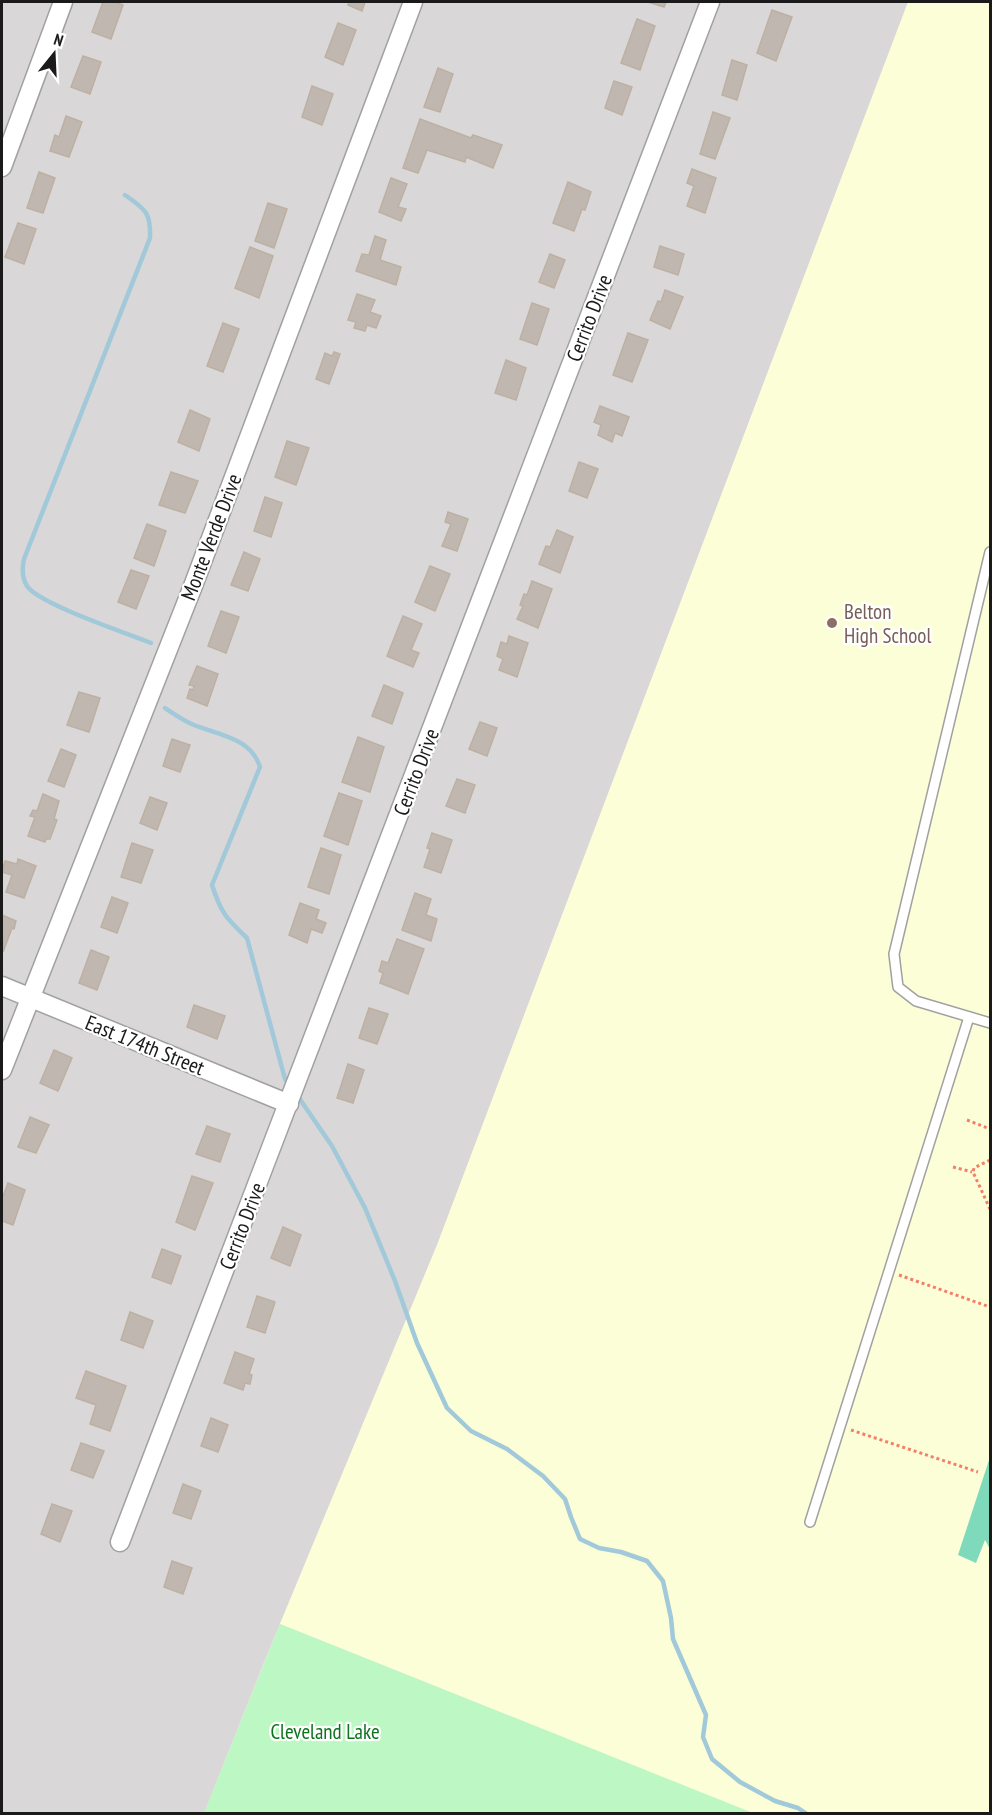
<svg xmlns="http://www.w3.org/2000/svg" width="992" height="1815" font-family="'PT Sans Narrow',sans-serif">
  <rect width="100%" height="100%" fill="#ece9e0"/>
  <polygon fill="#d9d7d7" points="2,2 908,2 437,1245 264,1662 204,1813 2,1814"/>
  <polygon fill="#fcfed7" points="908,2 990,2 990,1813 752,1813 280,1624 437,1245"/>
  <polygon fill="#bcf7c4" points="280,1624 753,1813 204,1813"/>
  <polygon fill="#7fdabc" points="990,1457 990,1549 985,1540 976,1563 958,1555"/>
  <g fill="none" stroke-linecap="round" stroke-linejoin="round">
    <g stroke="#a1c9d9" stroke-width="4.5">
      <path d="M125,195C145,209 151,212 150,238L24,559C22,568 22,578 27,586C39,604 126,633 151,643"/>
      <path d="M165,708C174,714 184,721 194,725C219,735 251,738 260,767L212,885C221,913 226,918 247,938L285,1079L290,1086"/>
      <polyline points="297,1095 332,1146 365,1208 395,1281 417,1343 447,1408 471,1431 507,1449 543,1476 565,1499 571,1517 580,1539 599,1548 621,1552 647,1561 663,1581 671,1618 673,1639 706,1715 703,1737 712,1759 740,1782 775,1801 798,1808 807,1814"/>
    </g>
  </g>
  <g fill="#c0b8b0" stroke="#bdb0a3" stroke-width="1.5">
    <polygon points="103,2 115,2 123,5 111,39 92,32"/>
    <polygon points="349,2 365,2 362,11 348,5"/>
    <polygon points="648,2 666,2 664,7"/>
    <polygon points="772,10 792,17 776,61 757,53"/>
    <polygon points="637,19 655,26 640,70 621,63"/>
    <polygon points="338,23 356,30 343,65 325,57"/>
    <polygon points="83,56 101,62 90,94 71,87"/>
    <polygon points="732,60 747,65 737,100 722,95"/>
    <polygon points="438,68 453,74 440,112 424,107"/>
    <polygon points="614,81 632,87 622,115 605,108"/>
    <polygon points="312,86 333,94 322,125 302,117"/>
    <polygon points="713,112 730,118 715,159 700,154"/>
    <polygon points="66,116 82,122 69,157 50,151 55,135 59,137"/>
    <polygon points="420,119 471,138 473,135 502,145 493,168 466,157 465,162 427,150 418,173 403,168"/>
    <polygon points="692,169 716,178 705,213 687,206 694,186 687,183"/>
    <polygon points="39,172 55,178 43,213 27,208"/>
    <polygon points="391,178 407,184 398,207 406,209 401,221 379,212"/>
    <polygon points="568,182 591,192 585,210 582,209 574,231 553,223"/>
    <polygon points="268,203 287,209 274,248 255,241"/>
    <polygon points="18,223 36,229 24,264 5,257"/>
    <polygon points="375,236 386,240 380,260 401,267 396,285 356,271 362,254 369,255"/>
    <polygon points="660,246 684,254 678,275 654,267"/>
    <polygon points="250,247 273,256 259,298 235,288"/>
    <polygon points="550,254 565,260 554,288 539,282"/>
    <polygon points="665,290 683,297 670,329 650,320 658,301 661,302"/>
    <polygon points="357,294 375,300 370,312 381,316 376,328 367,325 365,331 354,328 356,322 348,320"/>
    <polygon points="532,303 549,309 537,345 520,339"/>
    <polygon points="223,323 239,329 223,372 207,366"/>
    <polygon points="628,333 648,340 632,382 613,375"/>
    <polygon points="334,352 340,354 329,384 316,379 325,353 332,356"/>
    <polygon points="506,360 526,368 516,400 495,393"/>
    <polygon points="600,406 629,417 622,436 615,433 612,442 598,435 601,425 594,422"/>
    <polygon points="190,410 210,419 199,451 178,442"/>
    <polygon points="287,441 309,448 296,485 275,477"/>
    <polygon points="579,462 598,469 587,498 569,491"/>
    <polygon points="171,472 198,481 185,513 159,505"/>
    <polygon points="265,497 282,503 271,537 254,531"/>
    <polygon points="448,512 468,519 457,551 442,546 451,524 445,522"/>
    <polygon points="147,524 166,531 154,566 134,558"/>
    <polygon points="557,530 573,537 560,573 539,564 546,546 550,547"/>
    <polygon points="244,552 260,559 248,591 231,585"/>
    <polygon points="430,566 450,574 435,611 415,602"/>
    <polygon points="131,570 149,576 136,609 118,602"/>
    <polygon points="532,581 552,589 538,628 517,619 523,606 520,605 524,594 527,595"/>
    <polygon points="221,611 239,617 226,653 208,646"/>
    <polygon points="403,616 422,624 411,650 419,653 413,667 387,656"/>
    <polygon points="509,636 528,643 517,677 499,670 503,659 497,656 501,642 507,644"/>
    <polygon points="197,666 218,674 207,706 187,698 190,689 193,690 194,686 189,685"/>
    <polygon points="384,685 403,693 392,724 372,716"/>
    <polygon points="79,692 100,698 89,732 67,725"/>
    <polygon points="480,722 497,728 487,756 469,749"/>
    <polygon points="358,737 384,747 370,792 342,782"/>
    <polygon points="172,739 190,745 180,772 163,766"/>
    <polygon points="61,749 76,755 64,787 48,781"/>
    <polygon points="457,779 475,785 465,813 446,806"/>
    <polygon points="339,793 362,801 348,845 324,836"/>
    <polygon points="43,794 59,801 54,819 57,820 50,839 46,839 45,842 28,836 35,817 30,816 33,810 37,811"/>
    <polygon points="150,797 167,803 157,830 140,823"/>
    <polygon points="432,833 452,840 441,873 424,867 430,849 427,848"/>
    <polygon points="132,843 153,850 141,883 121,877"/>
    <polygon points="321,848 341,855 329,894 308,887"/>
    <polygon points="18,859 36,866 24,898 6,892 12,875 2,872 5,861 17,864"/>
    <polygon points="415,893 431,899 426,915 437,919 431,941 402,930"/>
    <polygon points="112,897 128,903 117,933 101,927"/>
    <polygon points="300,903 319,910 316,919 326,923 322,933 311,929 307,943 289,935"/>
    <polygon points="2,915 16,921 14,929 12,928 3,952"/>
    <polygon points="397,939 424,949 408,994 380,983 383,973 379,971 382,961 388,963"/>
    <polygon points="91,950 109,957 97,990 79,983"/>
    <polygon points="194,1005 225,1016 217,1039 187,1027"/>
    <polygon points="369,1008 388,1014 377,1044 359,1038"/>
    <polygon points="54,1050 72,1058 58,1091 40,1083"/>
    <polygon points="348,1064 364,1070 353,1103 337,1098"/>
    <polygon points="30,1117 49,1125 36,1153 18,1147"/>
    <polygon points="207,1126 230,1134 220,1162 196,1154"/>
    <polygon points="192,1176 213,1183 195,1230 176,1222"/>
    <polygon points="8,1183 25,1190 13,1225 2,1221 2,1199"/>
    <polygon points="283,1227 301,1235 290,1266 271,1258"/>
    <polygon points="162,1249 181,1256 171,1284 152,1277"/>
    <polygon points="257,1296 275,1302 265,1333 247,1327"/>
    <polygon points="130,1312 153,1321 143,1348 121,1340"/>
    <polygon points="235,1352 254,1359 249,1374 252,1375 250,1384 245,1383 243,1390 224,1383"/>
    <polygon points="86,1371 126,1386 110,1431 90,1424 96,1405 76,1398"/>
    <polygon points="211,1418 228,1425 218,1452 201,1446"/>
    <polygon points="81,1443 104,1451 93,1478 71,1470"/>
    <polygon points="183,1484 201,1491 191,1519 173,1513"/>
    <polygon points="52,1504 72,1511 60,1542 41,1534"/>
    <polygon points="172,1561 192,1568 183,1594 164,1587"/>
  </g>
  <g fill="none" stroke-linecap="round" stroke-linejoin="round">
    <g stroke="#a1a1a1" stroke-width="12">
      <g id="lane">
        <polyline points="990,552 894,954 898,987 916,1001 990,1023"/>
        <polyline points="810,1522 969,1017"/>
      </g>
    </g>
    <g stroke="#a1a1a1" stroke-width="21">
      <g id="street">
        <polyline points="2,167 63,2"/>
        <polyline points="2,986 289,1104"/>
        <polyline points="2,1070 193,586 413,2"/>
        <polyline points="120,1542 710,2"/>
      </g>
    </g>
    <g stroke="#f57e68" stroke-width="3" stroke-dasharray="3 3" stroke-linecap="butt">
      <polyline points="967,1120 990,1129"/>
      <polyline points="990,1160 974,1168 973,1172 990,1209"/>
      <polyline points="953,1167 972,1172"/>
      <polyline points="899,1275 990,1307"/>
      <polyline points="851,1430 978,1472"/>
    </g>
    <use href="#lane" stroke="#fff" stroke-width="9"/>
    <use href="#street" stroke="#fff" stroke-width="18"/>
  </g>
  <circle fill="#8d6e63" stroke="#fff" stroke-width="2" cx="832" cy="623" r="6"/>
  <g text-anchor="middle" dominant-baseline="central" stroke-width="4.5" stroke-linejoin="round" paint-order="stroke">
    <g font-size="21" fill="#1a1a1a" stroke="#fff">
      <text transform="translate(589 318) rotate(-69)">Cerrito Drive</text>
      <text transform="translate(211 537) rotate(-69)">Monte Verde Drive</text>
      <text transform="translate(416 772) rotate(-69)">Cerrito Drive</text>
      <text transform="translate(145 1045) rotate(22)">East 174th Street</text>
      <text transform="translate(242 1226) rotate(-69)">Cerrito Drive</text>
    </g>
    <g font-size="21" fill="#785e54" stroke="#fff" text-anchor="start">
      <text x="844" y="611">Belton<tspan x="844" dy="24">High School</tspan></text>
    </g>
    <g font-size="21" fill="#0e731c" stroke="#fff">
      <text x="325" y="1731">Cleveland Lake</text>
    </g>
  </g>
  <rect width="992" height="1815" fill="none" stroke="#1a1a1a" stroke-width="6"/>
  <g transform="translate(54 54) rotate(18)" stroke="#ffffff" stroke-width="4.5" paint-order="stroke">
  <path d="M0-4.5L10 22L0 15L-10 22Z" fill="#1a1a1a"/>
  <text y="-9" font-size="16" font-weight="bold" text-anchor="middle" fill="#1a1a1a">N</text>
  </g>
</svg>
